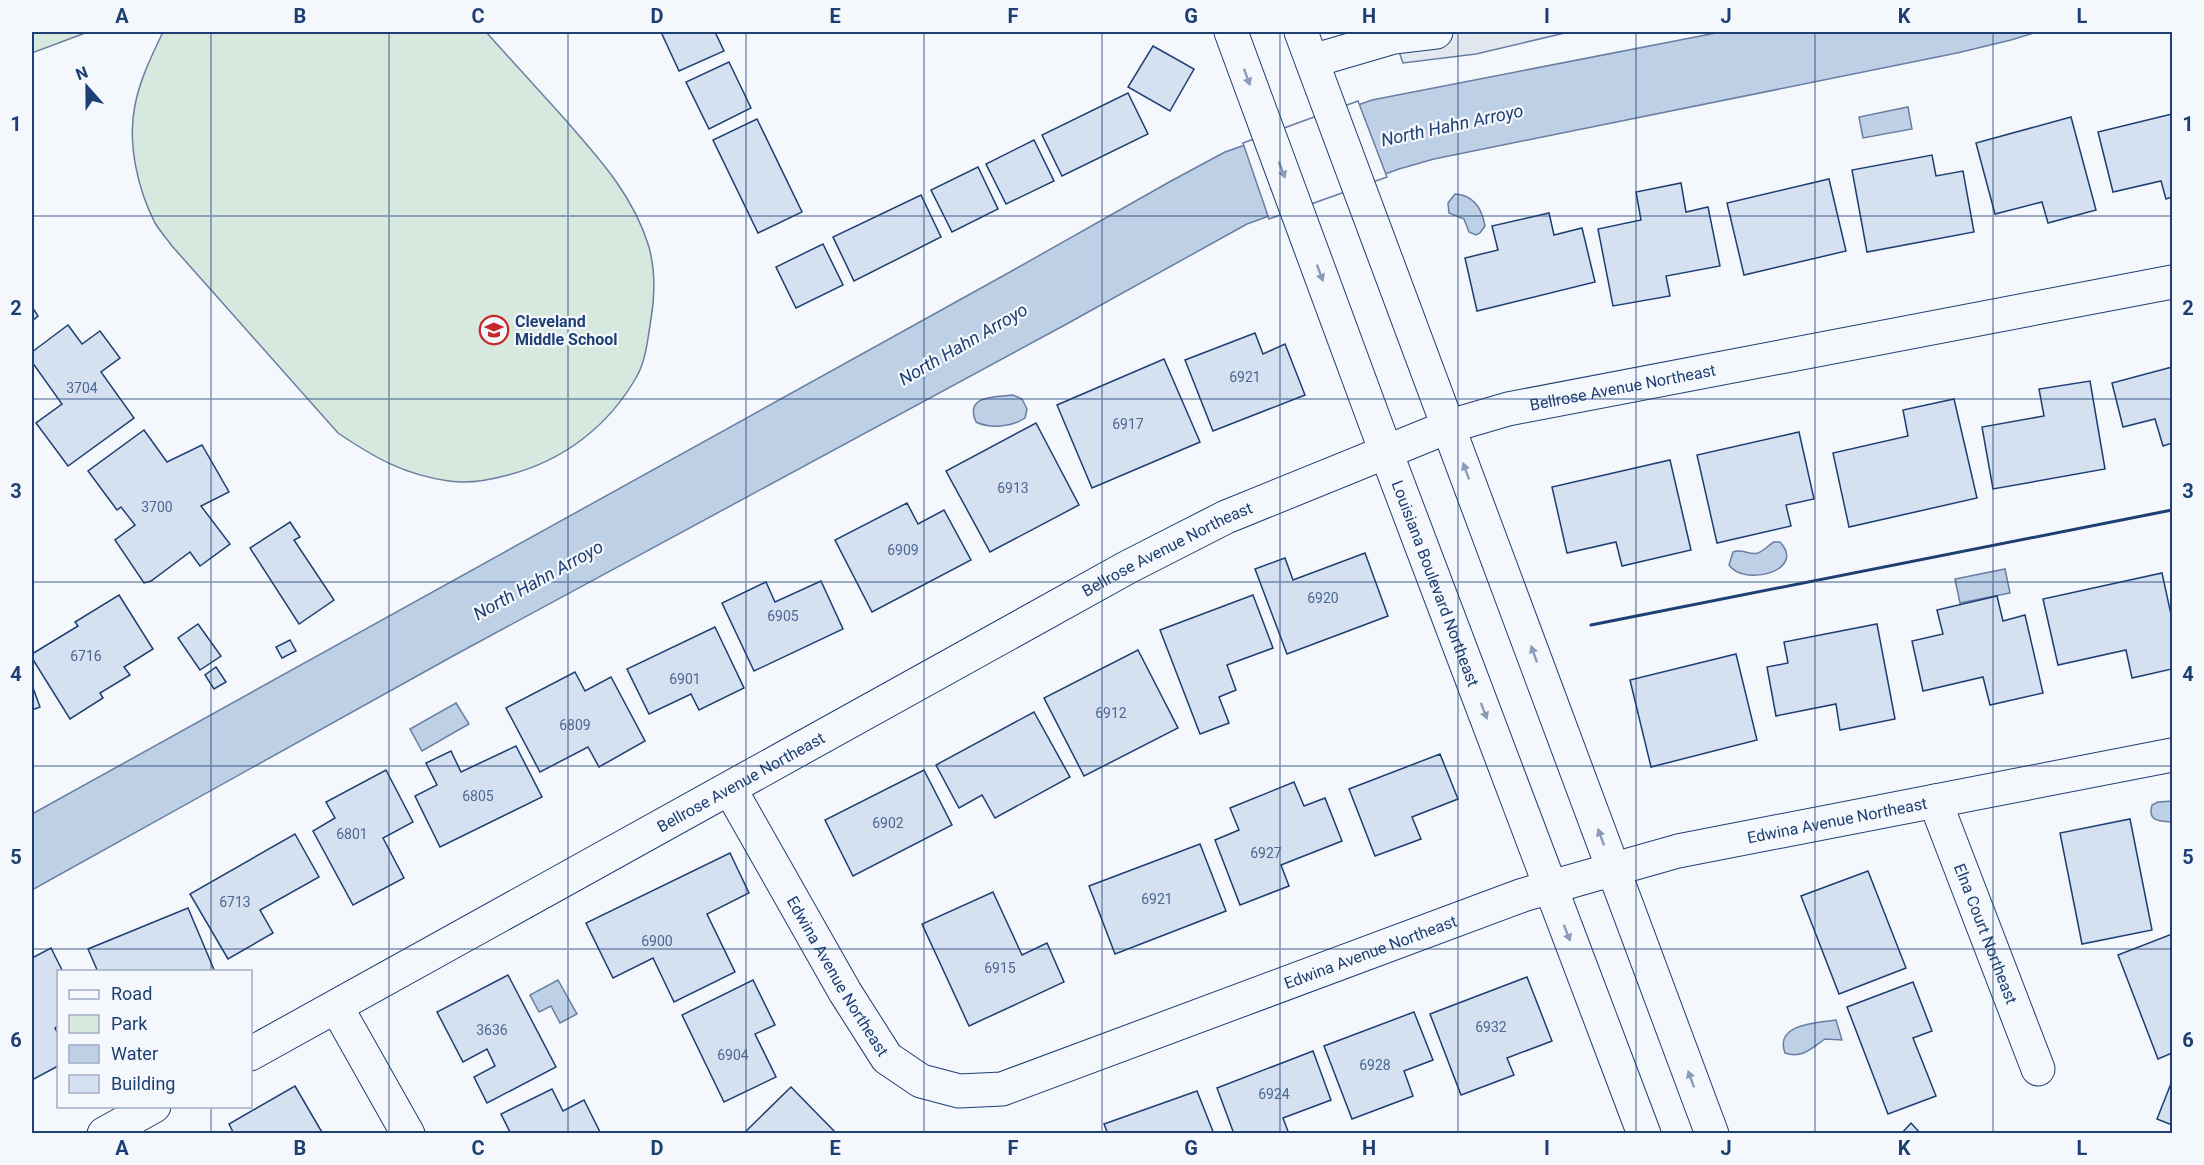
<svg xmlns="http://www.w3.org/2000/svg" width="2204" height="1165" font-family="Roboto,sans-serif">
  <rect width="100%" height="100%" fill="#f4f7fb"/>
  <g fill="#d7e8df" stroke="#687fa3" stroke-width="1.5">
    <polygon points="32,32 88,32 32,53"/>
    <path d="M163,32H486C511,60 537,88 562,116C597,156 633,194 649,247C655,270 655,296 651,319C648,337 646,360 637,376C609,426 563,461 508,475C490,480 468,484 449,481C405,475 375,458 338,433L172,246C167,239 160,231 155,223C138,190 127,143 135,105C140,79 152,55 163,32Z"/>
  </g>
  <polygon fill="#e3e8f0" stroke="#687fa3" stroke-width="1.5" points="1392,32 1569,32 1476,54 1403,63"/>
  <g fill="#bed0e5" stroke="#687fa3" stroke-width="1.5">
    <polygon points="1721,32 2037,32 2011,40 1957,53 1434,159 1399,169 1247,224 1063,326 453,656 32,890 32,814 1010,272 1171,181 1225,152 1372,100"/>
    <polygon points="1908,107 1912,129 1863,138 1859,117"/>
    <path d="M1455,194C1474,195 1482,209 1485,226L1480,233L1476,235L1469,232L1464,219L1449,213L1448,203Z"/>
    <path d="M1013,395L1022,399L1027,409L1025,418C1012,427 990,429 976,422C964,395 995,397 1013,395Z"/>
    <path d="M1774,542H1780C1807,571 1744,587 1729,565L1733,552C1743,548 1749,556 1758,553C1764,551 1768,545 1774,542Z"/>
    <polygon points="2005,569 2010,593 1960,603 1955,579"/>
    <polygon points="456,703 469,724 422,751 410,729"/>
    <path d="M2172,801V822C2160,821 2147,822 2152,805L2158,802Z"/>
    <polygon points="558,980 577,1014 560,1023 551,1006 539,1012 530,995"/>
    <path d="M1836,1020L1842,1040L1825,1039C1812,1048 1802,1059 1785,1053C1774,1024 1816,1023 1836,1020Z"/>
  </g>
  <polygon fill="#f4f7fb" stroke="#687fa3" stroke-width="1.5" points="1358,101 1387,177 1269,219 1243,143"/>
  <g fill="#d5e0f0" stroke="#1d3f73" stroke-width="1.5">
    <polygon points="661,32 715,32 724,51 679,71"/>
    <polygon points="1153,46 1194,69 1170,111 1128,87"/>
    <polygon points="729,62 751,108 709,129 686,82"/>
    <polygon points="1128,93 1148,134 1062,176 1042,135"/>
    <polygon points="2172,114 2172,197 2166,199 2161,181 2113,192 2098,132"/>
    <polygon points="2071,117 2096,210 2048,223 2042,202 1995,214 1976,143"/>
    <polygon points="757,119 802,212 758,233 713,140"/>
    <polygon points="1034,140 1054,181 1006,204 986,164"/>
    <polygon points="1932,155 1936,176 1963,171 1974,232 1867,252 1852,170"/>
    <polygon points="978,167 998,209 952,232 931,190"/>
    <polygon points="1829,179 1846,251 1744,275 1727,203"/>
    <polygon points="1681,183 1686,212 1708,207 1720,266 1666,276 1670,296 1613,306 1598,229 1641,220 1636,192"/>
    <polygon points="921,195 941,237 854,281 833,237"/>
    <polygon points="1549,213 1554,235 1582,228 1595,282 1477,311 1465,258 1498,250 1492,226"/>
    <polygon points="823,244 843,285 796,308 776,267"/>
    <polygon points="32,307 38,316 32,321"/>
    <polygon points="68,325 82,344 100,331 120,358 101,372 134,418 68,466 36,423 62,404 32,362 32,352"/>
    <polygon points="1255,333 1263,354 1285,344 1305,395 1213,431 1185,360"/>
    <polygon points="1164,359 1200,442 1092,488 1057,405"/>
    <polygon points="2172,367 2172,443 2163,446 2155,419 2123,427 2112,383"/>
    <polygon points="2090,381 2105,469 1993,489 1982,427 2044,416 2039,389"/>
    <polygon points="1954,399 1977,498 1849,527 1833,453 1908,436 1903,410"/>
    <polygon points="1036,423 1079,505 990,552 946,471"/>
    <polygon points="144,430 167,462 202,445 229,492 201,506 230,544 200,566 190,552 151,581 144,583 115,540 135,525 121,507 117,510 88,471"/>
    <polygon points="1799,432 1814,499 1786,505 1791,526 1717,543 1697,455"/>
    <polygon points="1670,460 1691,550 1622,566 1616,542 1567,553 1552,487"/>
    <polygon points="907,503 918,524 944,510 971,560 872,612 835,540"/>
    <polygon points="290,522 300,537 294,540 334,600 299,624 250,548"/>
    <polygon points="1365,553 1388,616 1287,654 1255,569 1285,558 1293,580"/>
    <polygon points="2162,573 2172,619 2172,669 2132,678 2126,650 2058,665 2043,599"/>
    <polygon points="821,581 843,629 754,671 722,603 766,582 775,602"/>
    <polygon points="119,595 153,649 124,667 130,675 100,693 103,698 70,719 32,658 32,654 78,626 75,622"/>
    <polygon points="1253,595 1273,648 1227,665 1236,690 1219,697 1229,723 1200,734 1160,630"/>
    <polygon points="1997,596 2003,621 2025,615 2043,693 1990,705 1983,677 1923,691 1912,641 1943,634 1937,610"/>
    <polygon points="198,624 221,656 200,670 178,638"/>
    <polygon points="1877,624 1895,719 1840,730 1836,704 1776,716 1767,667 1788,663 1784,642"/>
    <polygon points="715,627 744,688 699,710 691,694 649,714 627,669"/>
    <polygon points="290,640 296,651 282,658 276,647"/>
    <polygon points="1138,650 1178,728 1084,776 1044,698"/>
    <polygon points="1736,654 1757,740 1651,767 1630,680"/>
    <polygon points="216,667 226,682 214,689 205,675"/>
    <polygon points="575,672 585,691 611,677 645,741 599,767 588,747 540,772 506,708"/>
    <polygon points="32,685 40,707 32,710"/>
    <polygon points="1034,712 1070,777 995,818 982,795 959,808 936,765"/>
    <polygon points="516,746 542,797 440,847 415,796 437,785 426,763 451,751 461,772"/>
    <polygon points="1440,754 1458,799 1412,817 1421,839 1375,856 1349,789"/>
    <polygon points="386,770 413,822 383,838 404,878 353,905 313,831 335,818 326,802"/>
    <polygon points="924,770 952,825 853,876 825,820"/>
    <polygon points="1294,782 1304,806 1325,798 1342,841 1281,865 1289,886 1240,905 1215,840 1239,830 1230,808"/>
    <polygon points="2130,819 2152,930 2082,944 2060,833"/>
    <polygon points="295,834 319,877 260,910 273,933 228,959 190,894"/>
    <polygon points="1200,844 1226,911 1115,954 1089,886"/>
    <polygon points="730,853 749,893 707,914 735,972 674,1002 653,958 613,978 586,923"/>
    <polygon points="1868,871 1906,968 1839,994 1801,896"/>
    <polygon points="993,892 1022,955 1047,943 1064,982 969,1026 922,924"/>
    <polygon points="188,908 215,972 98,972 88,949"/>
    <polygon points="2172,934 2172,1053 2158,1059 2118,955"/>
    <polygon points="51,948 63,972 58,972 58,1026 55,1028 58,1034 58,1066 32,1080 32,958"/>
    <polygon points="508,975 556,1067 487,1103 474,1077 495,1066 487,1049 463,1062 437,1012"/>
    <polygon points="1527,977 1552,1041 1507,1058 1514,1075 1461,1095 1430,1014"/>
    <polygon points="753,980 775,1025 755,1034 776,1077 724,1102 682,1015"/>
    <polygon points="1913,982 1932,1031 1913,1038 1936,1096 1888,1114 1847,1007"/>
    <polygon points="1414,1012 1433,1060 1404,1071 1413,1096 1352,1119 1324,1046"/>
    <polygon points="1313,1051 1331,1100 1283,1118 1289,1134 1234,1134 1217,1088"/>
    <polygon points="2172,1081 2172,1125 2157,1119"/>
    <polygon points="295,1086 323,1134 234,1134 229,1124"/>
    <polygon points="791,1087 837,1134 743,1134"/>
    <polygon points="552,1089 563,1111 584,1100 601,1134 511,1134 501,1114"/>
    <polygon points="1197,1091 1214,1134 1108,1134 1104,1124"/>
    <polygon points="1911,1123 1921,1134 1901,1134"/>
  </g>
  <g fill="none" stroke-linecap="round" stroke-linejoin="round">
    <g stroke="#1d3f73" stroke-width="35">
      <g id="minor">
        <polyline points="1312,61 1394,37 1436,32"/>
        <path id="s1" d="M730,789L845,992L887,1058L921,1081L959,1091L1002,1089L1523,895L1678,851L2172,755"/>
        <path id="s2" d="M1935,801L2038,1069"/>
        <polyline points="337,1008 408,1134"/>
        <path id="s3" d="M250,1054L1128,567L1226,517L1450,426L1508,409L2172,282"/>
        <polyline points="104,1134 154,1106"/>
      </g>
    </g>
    <g stroke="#1d3f73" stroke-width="35">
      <g id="major">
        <path id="s4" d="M1231,32L1386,452L1644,1134"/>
        <polyline points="1301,32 1712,1134"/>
      </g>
    </g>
    <use href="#minor" stroke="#f4f7fb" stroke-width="33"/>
    <use href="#major" stroke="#f4f7fb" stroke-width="33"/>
    <polyline stroke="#1d3f73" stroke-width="3" points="1591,625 2172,510"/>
  </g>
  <defs><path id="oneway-solid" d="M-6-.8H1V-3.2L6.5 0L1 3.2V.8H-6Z" transform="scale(1.5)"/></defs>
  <g fill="#889bb7">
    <use href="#oneway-solid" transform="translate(1247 77) rotate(70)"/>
    <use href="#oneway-solid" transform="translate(1282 170) rotate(69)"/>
    <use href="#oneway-solid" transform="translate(1320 273) rotate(70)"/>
    <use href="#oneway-solid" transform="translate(1466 471) rotate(-110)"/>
    <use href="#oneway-solid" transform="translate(1534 654) rotate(-110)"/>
    <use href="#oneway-solid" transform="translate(1484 711) rotate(69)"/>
    <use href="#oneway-solid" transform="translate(1601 837) rotate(-110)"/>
    <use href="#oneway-solid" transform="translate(1567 933) rotate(69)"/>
    <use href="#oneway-solid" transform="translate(1691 1079) rotate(-110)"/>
  </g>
  <path fill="none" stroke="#1d3f73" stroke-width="1.5" stroke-opacity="0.55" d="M211,32V972M389,32V1134M568,32V1134M746,32V1134M924,32V1134M1102,32V1134M1280,32V1134M1458,32V1134M1636,32V1134M1815,32V1134M1993,32V1134M32,216H2172M32,399H2172M32,582H2172M32,766H2172M32,949H2172M211,1106V1134"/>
  <defs>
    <g id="school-ring" transform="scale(1.5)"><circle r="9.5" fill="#f4f7fb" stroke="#c62828" stroke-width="1.5"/><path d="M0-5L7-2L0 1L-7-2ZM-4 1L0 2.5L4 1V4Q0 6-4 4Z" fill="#c62828"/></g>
  </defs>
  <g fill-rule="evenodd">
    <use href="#school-ring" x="494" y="330"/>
  </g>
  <g text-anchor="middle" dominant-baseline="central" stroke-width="4.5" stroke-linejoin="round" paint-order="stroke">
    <g font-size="14" fill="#4b6792">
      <text x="1245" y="377">6921</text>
      <text x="82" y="388">3704</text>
      <text x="1128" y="424">6917</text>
      <text x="1013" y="488">6913</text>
      <text x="157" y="507">3700</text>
      <text x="903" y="550">6909</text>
      <text x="1323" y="598">6920</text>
      <text x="783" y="616">6905</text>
      <text x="86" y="656">6716</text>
      <text x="685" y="679">6901</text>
      <text x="1111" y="713">6912</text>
      <text x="575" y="725">6809</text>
      <text x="478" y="796">6805</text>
      <text x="888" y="823">6902</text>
      <text x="352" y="834">6801</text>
      <text x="1266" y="853">6927</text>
      <text x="1157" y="899">6921</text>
      <text x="235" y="902">6713</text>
      <text x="657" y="941">6900</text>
      <text x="1000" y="968">6915</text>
      <text x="1491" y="1027">6932</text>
      <text x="492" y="1030">3636</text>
      <text x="733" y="1055">6904</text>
      <text x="1375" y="1065">6928</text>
      <text x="1274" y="1094">6924</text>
    </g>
    <g font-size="16" font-weight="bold" fill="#1d3f73" stroke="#f4f7fb" text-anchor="start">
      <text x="515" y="321">Cleveland<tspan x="515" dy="18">Middle School</tspan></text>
    </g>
    <g font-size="16" fill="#1d3f73" stroke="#f4f7fb">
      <text stroke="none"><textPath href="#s3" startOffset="1533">Bellrose Avenue Northeast</textPath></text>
      <text stroke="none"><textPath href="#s3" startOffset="1047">Bellrose Avenue Northeast</textPath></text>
      <text stroke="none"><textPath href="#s4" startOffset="588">Louisiana Boulevard Northeast</textPath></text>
      <text stroke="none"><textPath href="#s3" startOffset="561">Bellrose Avenue Northeast</textPath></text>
      <text stroke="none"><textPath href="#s1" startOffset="1314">Edwina Avenue Northeast</textPath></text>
      <text stroke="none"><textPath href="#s2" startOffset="142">Elna Court Northeast</textPath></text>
      <text stroke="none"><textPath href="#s1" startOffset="828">Edwina Avenue Northeast</textPath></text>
      <text stroke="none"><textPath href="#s1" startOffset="216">Edwina Avenue Northeast</textPath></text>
    </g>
    <g font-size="18" font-style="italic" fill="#1d3f73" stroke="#f4f7fb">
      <text transform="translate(1452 125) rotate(-12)">North Hahn Arroyo</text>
      <text transform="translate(963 344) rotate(-30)">North Hahn Arroyo</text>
      <text transform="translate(538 580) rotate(-29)">North Hahn Arroyo</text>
    </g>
  </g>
  <rect width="2204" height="1165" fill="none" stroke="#f4f7fb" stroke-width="66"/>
  <rect x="57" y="970" width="195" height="138" fill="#f4f7fb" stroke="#9eadc5" stroke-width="1.5"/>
  <rect x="69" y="990" width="30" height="9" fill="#f4f7fb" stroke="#9eadc5" stroke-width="1.5"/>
  <text x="111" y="1000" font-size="18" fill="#1d3f73">Road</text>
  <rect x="69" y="1015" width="30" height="18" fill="#d7e8df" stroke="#9eadc5" stroke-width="1.5"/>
  <text x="111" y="1030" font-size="18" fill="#1d3f73">Park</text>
  <rect x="69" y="1045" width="30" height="18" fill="#bed0e5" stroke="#9eadc5" stroke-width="1.5"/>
  <text x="111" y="1060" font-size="18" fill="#1d3f73">Water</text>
  <rect x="69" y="1075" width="30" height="18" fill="#d5e0f0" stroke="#9eadc5" stroke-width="1.5"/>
  <text x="111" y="1090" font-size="18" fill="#1d3f73">Building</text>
  <g transform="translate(87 87) rotate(339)" stroke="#f4f7fb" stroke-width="4.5" paint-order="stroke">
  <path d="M0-4.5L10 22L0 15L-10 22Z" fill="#1d3f73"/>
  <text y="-9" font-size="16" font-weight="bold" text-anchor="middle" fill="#1d3f73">N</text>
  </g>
  <rect x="33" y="33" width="2138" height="1099" fill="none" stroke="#1d3f73" stroke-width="2"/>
  <g font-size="20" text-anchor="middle" font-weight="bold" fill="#1d3f73">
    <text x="122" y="23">A</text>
    <text x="300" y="23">B</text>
    <text x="478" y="23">C</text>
    <text x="657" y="23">D</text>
    <text x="835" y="23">E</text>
    <text x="1013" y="23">F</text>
    <text x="1191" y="23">G</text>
    <text x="1369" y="23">H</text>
    <text x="1547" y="23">I</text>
    <text x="1726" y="23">J</text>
    <text x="1904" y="23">K</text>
    <text x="2082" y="23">L</text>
    <text x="16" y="131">1</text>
    <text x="2188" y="131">1</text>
    <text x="16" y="315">2</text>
    <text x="2188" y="315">2</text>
    <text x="16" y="498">3</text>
    <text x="2188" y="498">3</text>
    <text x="16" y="681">4</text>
    <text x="2188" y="681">4</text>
    <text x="16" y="864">5</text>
    <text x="2188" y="864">5</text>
    <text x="16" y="1047">6</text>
    <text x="2188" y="1047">6</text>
    <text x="122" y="1155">A</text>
    <text x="300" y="1155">B</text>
    <text x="478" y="1155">C</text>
    <text x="657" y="1155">D</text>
    <text x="835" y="1155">E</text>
    <text x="1013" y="1155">F</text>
    <text x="1191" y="1155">G</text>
    <text x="1369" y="1155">H</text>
    <text x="1547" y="1155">I</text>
    <text x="1726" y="1155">J</text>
    <text x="1904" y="1155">K</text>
    <text x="2082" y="1155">L</text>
  </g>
</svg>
